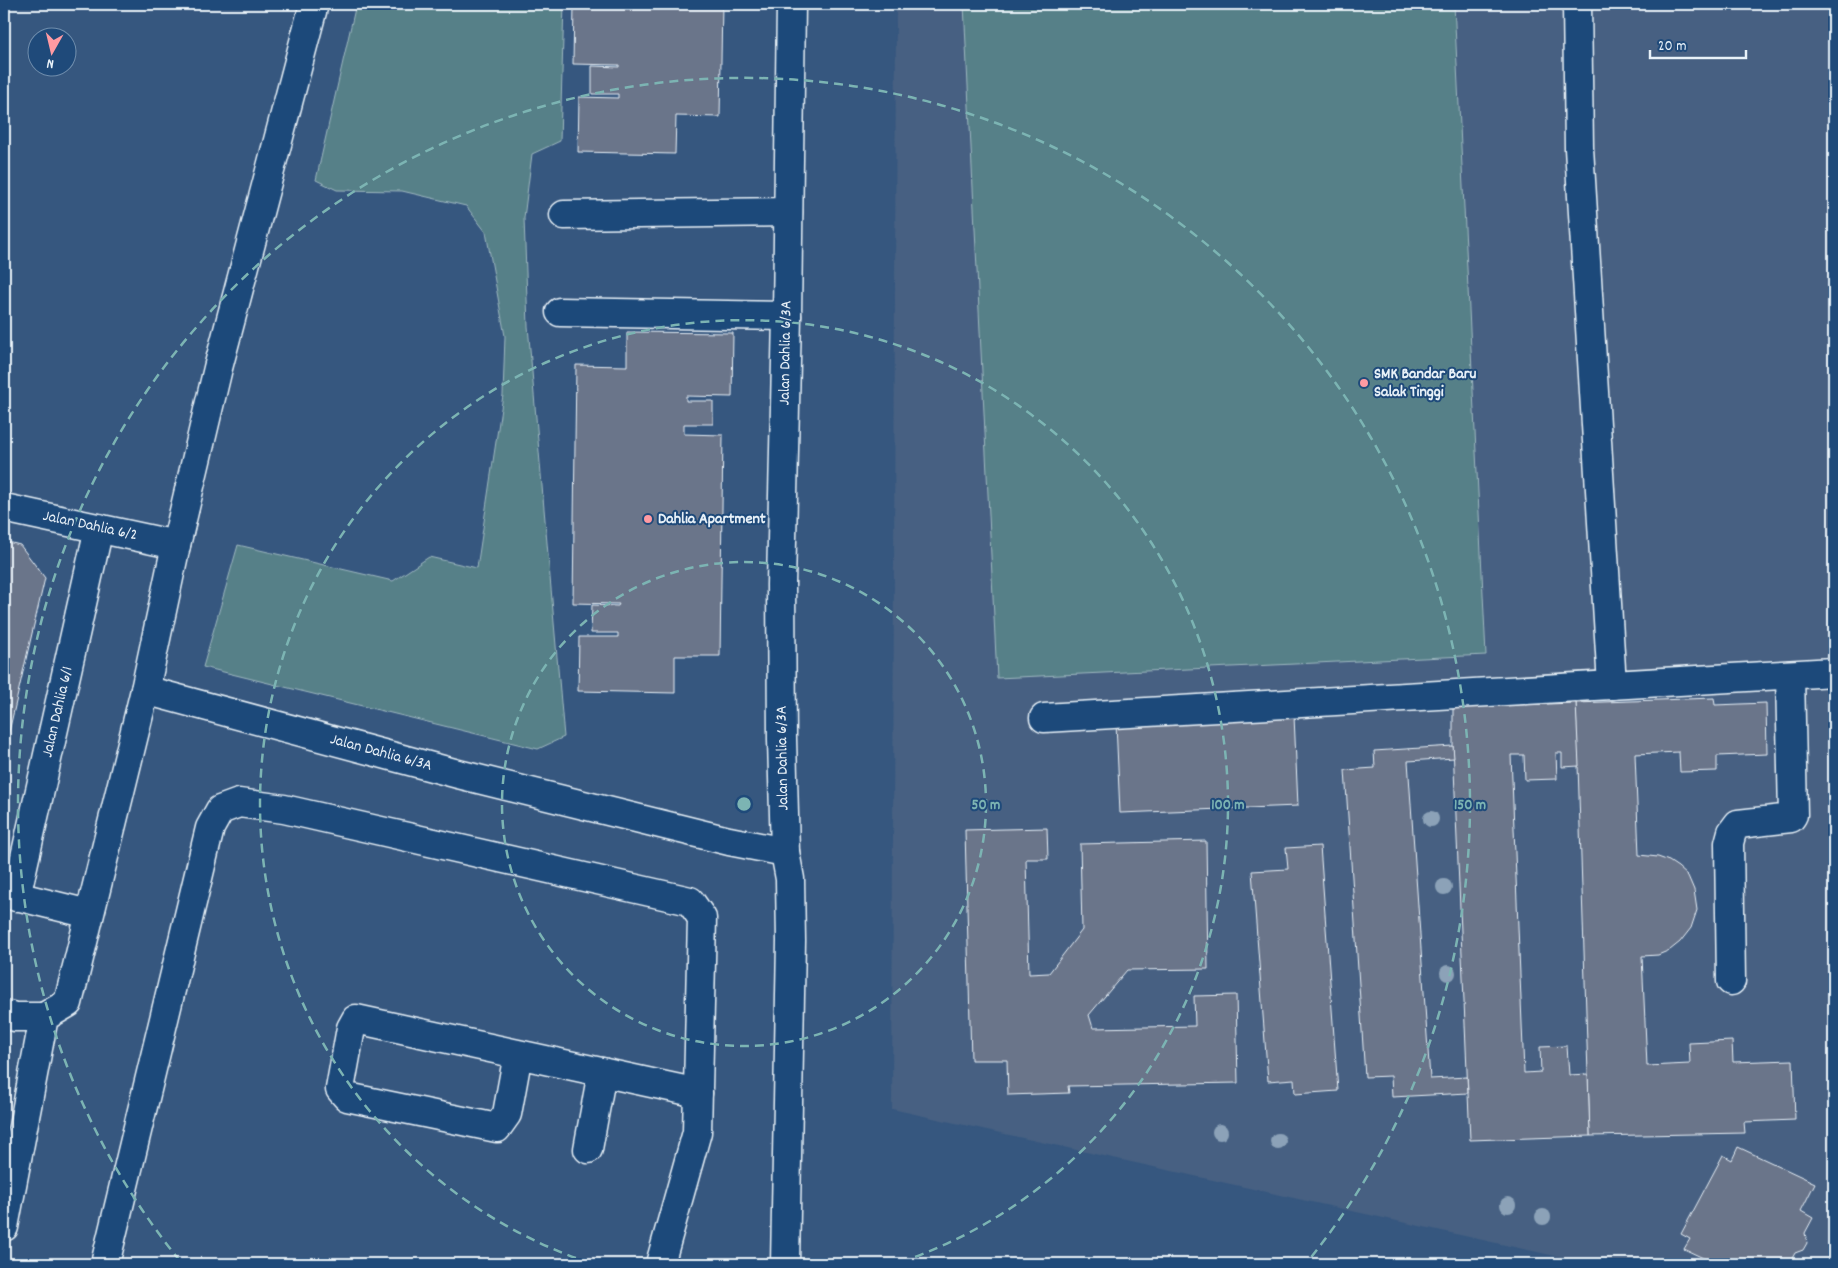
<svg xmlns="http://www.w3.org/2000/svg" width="1838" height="1268" font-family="Dekko,sans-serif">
  <rect width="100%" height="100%" fill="#36577f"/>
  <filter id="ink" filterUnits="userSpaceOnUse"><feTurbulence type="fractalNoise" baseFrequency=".02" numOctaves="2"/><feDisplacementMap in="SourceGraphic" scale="10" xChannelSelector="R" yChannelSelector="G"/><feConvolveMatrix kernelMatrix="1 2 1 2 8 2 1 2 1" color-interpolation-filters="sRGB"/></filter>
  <g filter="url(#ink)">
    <polygon fill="#466082" points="896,4 1834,4 1834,763 1830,766 1834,973 1834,1264 1591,1264 892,1109"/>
    <g fill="#568088" stroke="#9fb8c0">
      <polygon points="356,4 564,4 560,141 532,154 524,218 528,326 564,737 538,749 203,667 238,545 393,581 429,557 477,568 503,395 505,336 486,232 466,206 402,191 337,190 316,180"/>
      <polygon points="964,4 1454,4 1486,655 997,678"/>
    </g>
    <g fill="#6b748a" stroke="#e8f1f8">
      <polygon points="574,4 722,4 720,117 676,116 675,154 578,152 579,97 618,98 618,94 592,94 592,66 619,67 619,65 573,64"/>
      <polygon points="627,332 733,333 732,397 686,396 686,401 713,401 713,424 684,424 684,434 723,435 720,656 675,656 675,693 578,691 579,637 618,637 618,633 591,633 592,605 618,606 619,604 573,603 576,365 627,366"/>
      <polygon points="4,541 20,545 45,578 4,753"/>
      <polygon points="1714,698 1715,705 1766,703 1767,754 1717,756 1717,771 1680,772 1679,752 1635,754 1639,855 1658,857 1669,861 1678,867 1688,876 1694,890 1697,910 1691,928 1680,942 1670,950 1658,955 1642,956 1647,1066 1690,1064 1689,1043 1732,1041 1733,1062 1793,1060 1795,1120 1744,1122 1745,1133 1590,1136 1576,703"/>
      <polygon points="1576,703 1579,766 1562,767 1562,753 1556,753 1557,779 1525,780 1524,755 1511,755 1524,1073 1541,1072 1540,1047 1567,1046 1569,1075 1588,1074 1590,1136 1470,1140 1453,746 1453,707"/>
      <polygon points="1294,716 1298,806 1120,813 1116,723"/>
      <polygon points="1453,746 1454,758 1408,761 1430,1079 1467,1077 1468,1093 1392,1097 1391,1076 1365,1077 1345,770 1375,768 1374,751"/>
      <polygon points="1047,828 1048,859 1026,859 1029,974 1049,973 1082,930 1080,844 1206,841 1208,969 1127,970 1089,1015 1093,1028 1195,1026 1194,996 1236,995 1238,1083 1068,1086 1069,1093 1008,1095 1007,1060 971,1060 965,830"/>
      <polygon points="1320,846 1338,1091 1295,1094 1294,1079 1268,1081 1252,871 1288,869 1286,848"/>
      <polygon points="1738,1147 1815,1183 1801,1211 1813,1218 1805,1233 1807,1243 1803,1250 1795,1253 1789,1264 1716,1264 1684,1249 1690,1239 1681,1234 1723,1155 1732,1160"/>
    </g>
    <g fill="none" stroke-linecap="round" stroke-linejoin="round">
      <g stroke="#e8f1f8" stroke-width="31">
        <g id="minor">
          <polyline points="1577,4 1579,148 1612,685"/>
          <polyline points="564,215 788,212"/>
          <polyline points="560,312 787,316"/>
          <polyline points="4,508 176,545"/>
          <polyline points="145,690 458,774 729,841 785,852 782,739 781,585 787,316 791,4"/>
          <polyline points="1044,718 1834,672"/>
          <polyline points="785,852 790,879 791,941 785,1264"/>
          <polyline points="4,893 89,914"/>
          <polyline points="16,897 99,528"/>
          <polyline points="1731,981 1729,843 1732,832 1738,824 1791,818 1793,815 1790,675"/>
          <polyline points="4,1014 15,1017 44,1017"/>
          <polyline points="518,1054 507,1114 497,1128 347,1097 340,1089 351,1028 356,1019 698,1093"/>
          <polyline points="588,1149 602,1072"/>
          <polyline points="4,1227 44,1017 68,1003 145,690 176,545 218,368 314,4"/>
          <polyline points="105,1264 210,828 220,810 239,803 284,809 690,901 702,918 697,1132 660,1264"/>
        </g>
      </g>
      <use href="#minor" stroke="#1f4a7a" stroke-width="28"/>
    </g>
    <g fill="#8ca2b8">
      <circle cx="1431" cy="819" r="8"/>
      <circle cx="1444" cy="887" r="8"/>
      <circle cx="1448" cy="973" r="8"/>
      <circle cx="1220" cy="1132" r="8"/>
      <circle cx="1278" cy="1141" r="8"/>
      <circle cx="1508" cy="1205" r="8"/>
      <circle cx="1543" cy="1217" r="8"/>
    </g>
  </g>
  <g fill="none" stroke="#7cb4b3" stroke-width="2.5" stroke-dasharray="9 6">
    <circle cx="744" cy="804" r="242"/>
    <path d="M590 1263A484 484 0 1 1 898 1263"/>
    <path d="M180 1261A726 726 0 1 1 1308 1261"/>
  </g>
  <g fill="#ff9aa2" stroke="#1f4a7a" stroke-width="2">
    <circle cx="1364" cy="383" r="5"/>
    <circle cx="648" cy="519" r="5"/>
  </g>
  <g text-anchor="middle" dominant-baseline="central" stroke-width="4" stroke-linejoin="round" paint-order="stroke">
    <g font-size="16" fill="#e8f1f8" stroke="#1f4a7a">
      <text transform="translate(786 353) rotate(-89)">Jalan Dahlia 6/3A</text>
      <text transform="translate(90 526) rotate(12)">Jalan Dahlia 6/2</text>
      <text transform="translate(58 712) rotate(-77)">Jalan Dahlia 6/1</text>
      <text transform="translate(381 753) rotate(15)">Jalan Dahlia 6/3A</text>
      <text transform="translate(783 758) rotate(-91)">Jalan Dahlia 6/3A</text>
    </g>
    <g font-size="16" font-weight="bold" fill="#e8f1f8" stroke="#1f4a7a" text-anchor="start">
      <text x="1374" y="374">SMK Bandar Baru<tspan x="1374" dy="18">Salak Tinggi</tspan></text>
      <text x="658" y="519">Dahlia Apartment</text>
    </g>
  </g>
  <circle cx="744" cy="804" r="8" fill="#7cb4b3" stroke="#1f4a7a" stroke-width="2.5"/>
  <g font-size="15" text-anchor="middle" font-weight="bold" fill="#7cb4b3" stroke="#1f4a7a" stroke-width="4" stroke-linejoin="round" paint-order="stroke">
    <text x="986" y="809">50 m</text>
    <text x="1228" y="809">100 m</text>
    <text x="1470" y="809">150 m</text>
  </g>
  <rect width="1838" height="1268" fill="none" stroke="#1f4a7a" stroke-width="20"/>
  <rect x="10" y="10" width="1818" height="1248" fill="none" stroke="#e8f1f8" stroke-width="2" filter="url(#ink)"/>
  <g transform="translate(52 52) rotate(188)"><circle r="24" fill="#1f4a7a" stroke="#6f8dac"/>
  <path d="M0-4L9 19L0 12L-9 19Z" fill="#ff9aa2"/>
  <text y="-8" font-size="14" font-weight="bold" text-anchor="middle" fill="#e8f1f8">N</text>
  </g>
  <path d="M1650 50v8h96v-8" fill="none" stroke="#e8f1f8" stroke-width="2.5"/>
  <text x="1658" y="50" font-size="15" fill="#e8f1f8" stroke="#1f4a7a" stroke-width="4" paint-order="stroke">20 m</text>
</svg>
